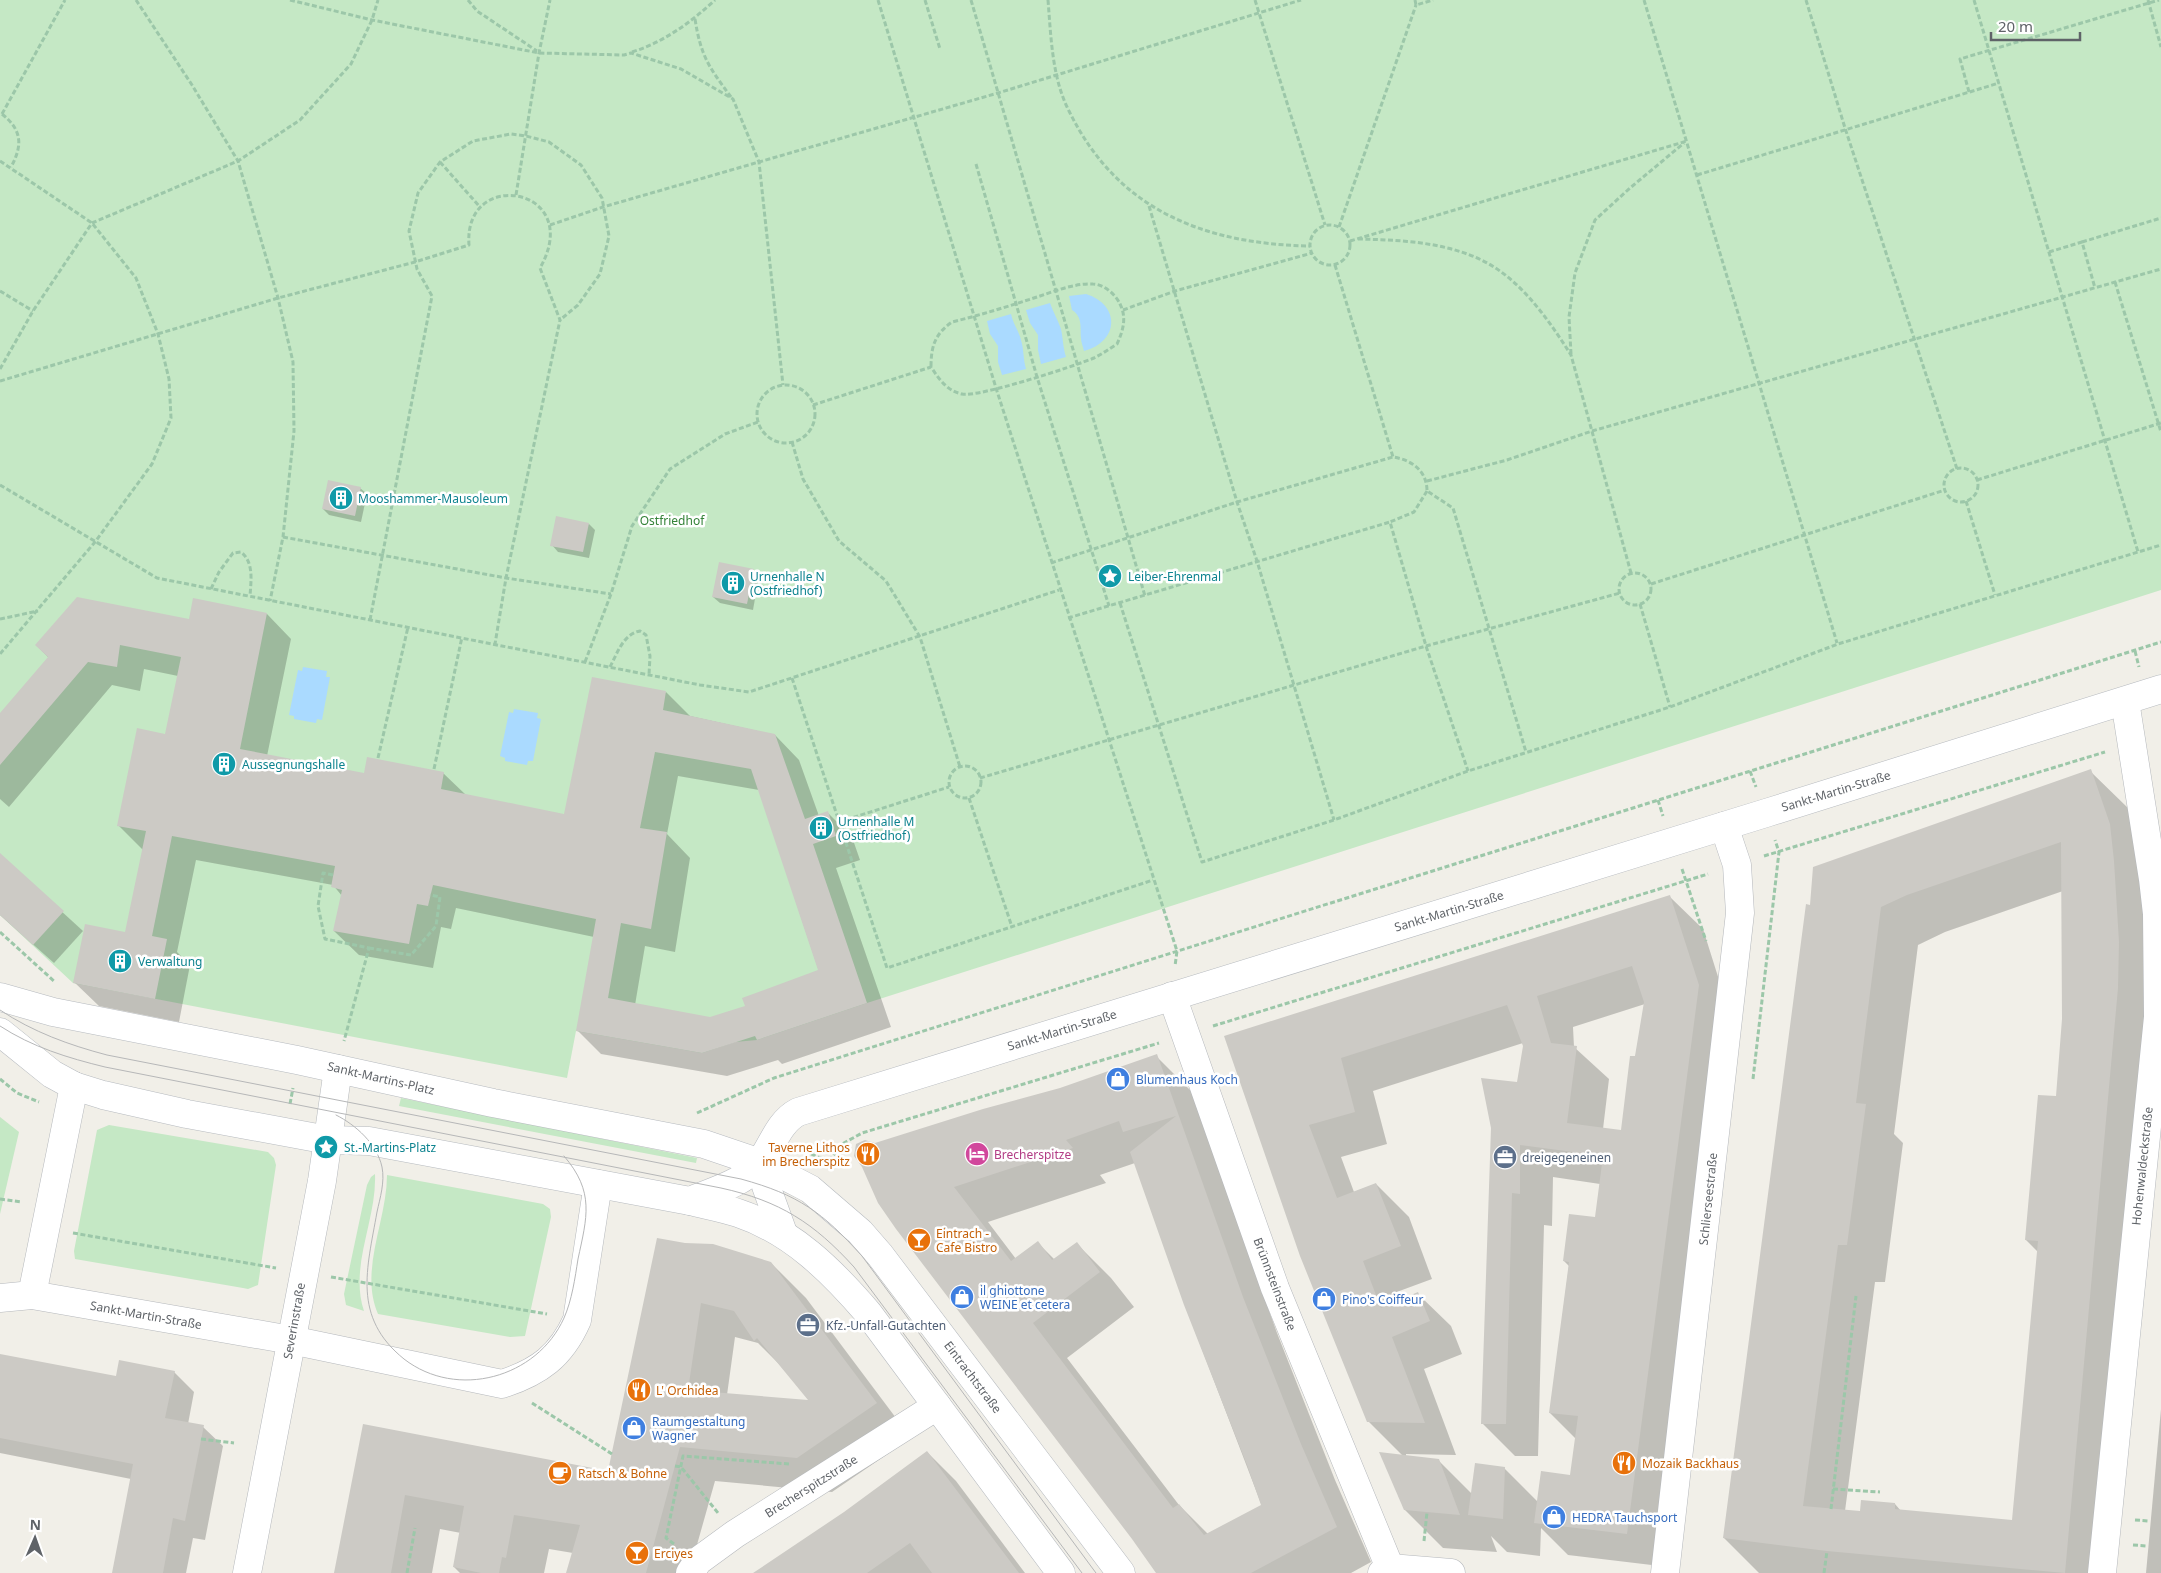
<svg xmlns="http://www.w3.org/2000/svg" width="2161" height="1573" font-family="'Noto Sans',sans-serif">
  <rect width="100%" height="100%" fill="#f1efe8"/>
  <g fill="#c5e8c5">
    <polygon points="0,0 2161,0 2161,590 867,1003 757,1040 735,1042 702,1053 576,1031 567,1078 73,983 0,915"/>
    <polygon points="401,1098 697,1158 696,1163 399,1106"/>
    <polygon points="0,1117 19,1132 0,1214"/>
    <polygon points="109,1125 268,1152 274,1158 276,1165 258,1285 248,1289 243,1288 75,1259 74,1251 97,1130"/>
    <path d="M375,1174C377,1220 349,1266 364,1311L346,1305L344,1294L367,1185L371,1177Z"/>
    <path d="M387,1175L543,1204L550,1209L551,1217L525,1336L510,1337L378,1314C359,1270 387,1221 387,1175Z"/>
  </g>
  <g fill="#aadaff">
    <path d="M1086,294C1121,305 1119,342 1084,351C1083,347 1081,342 1081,338C1080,328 1083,317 1072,310L1069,296Z"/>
    <path d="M1050,303C1053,312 1058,320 1061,329C1063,338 1063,348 1066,357L1041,364L1038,350V335L1030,323L1026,310Z"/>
    <path d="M1011,314C1013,324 1019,331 1021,340C1024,350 1023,359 1026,369L1002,375L998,362V346L990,334L987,321Z"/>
    <polygon points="303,667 327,671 326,677 330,677 322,720 317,719 316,723 294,719 294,716 289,715 298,670 302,671"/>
    <polygon points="514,709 538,713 537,718 541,719 533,761 528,761 527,765 505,761 505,758 500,756 509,712 513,713"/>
  </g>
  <g fill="#0003" fill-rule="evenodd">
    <polygon points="360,488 367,494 361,522 329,515 323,509"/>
    <polygon points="589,524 595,530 589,558 558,552 552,545"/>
    <polygon points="753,570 759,576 753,610 720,603 713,597"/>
    <path d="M267,614L291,639L267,756L365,775L443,773L466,795L565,815L666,692L690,716L775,735L799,760L819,816L828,813L852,837L860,860L836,868L891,1027L782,1064L778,1060L727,1076L601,1054L577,1030L594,937L456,908L451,929L441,927L433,968L359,955L334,931L342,896L333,885L196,860L177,952L190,965L179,1022L99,1006L74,982L126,933L143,850L118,825L166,735L178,676L144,669L140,691L112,685L9,807L0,799V715L49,658L36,645L190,620ZM678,776L759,790L819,971L747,1007L710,1018L635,1005L645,946L675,952L690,858L667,834Z"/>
    <path d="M2090,771L2128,808L2156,980L2105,1573H1759L1724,1538L1811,907ZM2063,891L2064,1019L2057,1098L2026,1240L2038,1252L2013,1521L1901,1511L1895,1504L1861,1512L1845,1511L1875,1282H1885L1903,1143L1894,1134L1918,945L1945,932Z"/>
    <polygon points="0,855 83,931 54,963 0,915"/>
    <path d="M1670,897L1703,929L1731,1018L1660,1566L1568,1555L1541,1528L1540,1556L1507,1552L1491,1536L1497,1552L1443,1548L1405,1510L1403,1456L1368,1421L1226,1037ZM1645,1004L1622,1131L1603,1129L1609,1079L1574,1047L1573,1027ZM1523,1043L1524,1046L1518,1083L1482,1423L1515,1456H1538L1544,1225L1552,1226L1553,1177L1600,1184L1596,1219L1564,1261L1569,1266L1550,1413L1576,1439L1571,1476L1538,1502L1504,1468L1472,1494L1438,1460L1406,1456V1454L1456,1455L1424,1369L1462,1354L1451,1326L1418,1294L1398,1302L1394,1293L1432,1279L1409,1217L1376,1184L1354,1192L1341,1157L1387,1144L1373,1091Z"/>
    <path d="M1156,1056L1191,1091L1277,1333L1335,1480L1371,1562L1351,1573H1157L875,1145L1061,1090ZM1135,1163L1185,1305L1262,1506L1208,1534L1179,1505L1067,1358L1134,1307L1111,1278L1077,1244L1055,1260L1038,1243L1016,1259L988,1222L1106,1183L1100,1175Z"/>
    <path d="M658,1239L771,1263L806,1298L911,1438L832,1492L715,1481L689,1573H568L573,1553L549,1549L544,1573H460L454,1567L461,1533L440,1529L432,1573H336L364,1425L609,1472ZM735,1337L758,1343L780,1365L811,1401L727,1395Z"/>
    <polygon points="0,1355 117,1378 174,1372 194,1392 188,1424 203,1427 223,1446 205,1540 193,1538 186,1573 113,1573 131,1479 0,1453"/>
    <polygon points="2161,1409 2161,1573 2146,1573"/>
    <polygon points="927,1452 956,1481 1025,1573 756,1573 845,1513"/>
  </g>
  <g fill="#cccac5" fill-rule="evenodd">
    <polygon points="328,480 361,487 355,516 322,509"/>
    <polygon points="556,516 589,523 583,552 550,546"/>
    <polygon points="719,562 754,569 747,604 712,597"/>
    <path d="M77,597L189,619L193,598L267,613L240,749L364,773L367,757L444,772L441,789L564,814L592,677L666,691L663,710L775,734L805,819L828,811L836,836L813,844L867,1003L757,1040L755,1036L702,1053L576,1031L596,919L433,885L428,906L417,904L409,944L333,931L342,890L331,887L335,866L172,836L152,936L167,939L155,999L73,983L85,924L125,932L146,831L117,826L137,728L165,734L181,657L120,645L117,667L88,662L0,765V713L48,657L35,645ZM655,752L751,769L818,970L742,998L745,1006L710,1017L608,998L621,923L651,929L667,832L640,828Z"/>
    <path d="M2091,769L2110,824L2114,861L2119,942L2118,988L2065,1573L1827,1551L1723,1538L1806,904L1810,905L1813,867ZM2061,842L2062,1019L2056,1096L2038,1095L2025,1240L2038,1241L2012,1520L1895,1509V1503L1861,1500L1860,1511L1803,1506L1838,1245H1847L1866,1104L1856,1103L1881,907L1907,895Z"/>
    <polygon points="0,853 64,911 33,945 0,915"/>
    <path d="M1670,895L1699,985L1627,1534L1534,1523L1541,1471L1570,1475L1578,1416L1549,1413L1569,1262L1563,1261L1569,1214L1595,1217L1603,1156L1520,1145V1194L1512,1193L1506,1424H1481L1491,1128L1481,1078L1517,1082L1523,1046L1507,1005L1341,1058L1355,1112L1309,1125L1337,1198L1376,1183L1401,1246L1363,1261L1381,1308L1418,1292L1430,1321L1392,1337L1425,1423L1367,1422L1300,1256L1224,1036ZM1632,966L1644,1002L1635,1056H1630L1621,1130L1567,1123L1577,1046L1551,1043L1537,996Z"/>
    <path d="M1157,1054L1243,1297L1301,1444L1337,1527L1251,1573H1156L1132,1539L896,1229L878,1203L862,1167L854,1156L856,1144L865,1140L875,1143L983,1109L1060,1088ZM1176,1116L1130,1152L1184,1305L1247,1465L1261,1505L1204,1535L1179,1504L1173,1508L1033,1323L1100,1272L1077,1242L1052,1260L1038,1241L1011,1261L954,1187L1073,1148L1066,1140L1119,1121L1123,1132Z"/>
    <path d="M657,1238L685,1243L713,1244L771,1262L877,1403L797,1458L680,1447L646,1573H566L580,1525L514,1515L506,1558L502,1557L499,1573H481L453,1567L464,1506L405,1495L391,1573H334L363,1424L608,1471ZM701,1303L734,1311L754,1341L757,1338L808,1400L688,1390Z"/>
    <polygon points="0,1354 116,1376 119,1360 175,1371 165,1418 204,1425 185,1521 173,1518 163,1573 112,1573 133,1464 0,1438"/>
    <polygon points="927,1451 1019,1573 932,1573 910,1543 867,1573 753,1573 844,1512"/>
    <polygon points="1379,1452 1439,1459 1460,1515 1404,1510"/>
    <polygon points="1475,1463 1505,1467 1503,1519 1468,1515"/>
  </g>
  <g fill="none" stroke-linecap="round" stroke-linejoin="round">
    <g stroke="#b5b8bc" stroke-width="29">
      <g id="street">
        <polyline points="1172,996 1275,1288 1390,1568"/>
        <polyline points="32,1295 74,1086"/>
        <path d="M0,1298L32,1295L291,1340L502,1384C539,1372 561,1356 577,1320L598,1184"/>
        <polyline points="247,1573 322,1181 338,1069"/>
        <polyline points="690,1573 698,1561 735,1534 937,1406"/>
        <polyline points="1382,1573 1390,1568 1451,1573"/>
        <polyline points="1665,1573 1740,913 1737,865 1724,826"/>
        <polyline points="2102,1573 2158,1017 2157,914 2153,879 2125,701"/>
      </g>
    </g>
    <g stroke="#b6babf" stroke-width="29">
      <g id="secondary">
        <polyline points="0,997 53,1012 297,1060 493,1103 704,1144 760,1163 810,1189 860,1232 880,1255 1121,1573"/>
        <path d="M0,1032L52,1074L74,1086L103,1095L187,1114L328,1140L369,1141L690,1201C706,1205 723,1208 738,1213C792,1231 832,1271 868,1313L1061,1573"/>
        <polyline points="760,1163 766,1186 783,1233"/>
        <path d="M690,1201C713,1191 746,1183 761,1161C773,1144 779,1122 798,1112L1766,813L2161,689"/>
      </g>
    </g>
    <g stroke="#9cc7a9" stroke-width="3" stroke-dasharray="5 2.5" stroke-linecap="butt">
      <polyline points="136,0 192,85 238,161 278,298 293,362 294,431 283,537 270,601"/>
      <polyline points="290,0 372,20 539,53 624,55 631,53 681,69 733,99 759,162 783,385"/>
      <polyline points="468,0 477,11 537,51"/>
      <polyline points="878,0 996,388 1177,951 1175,966"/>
      <polyline points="925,0 940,49"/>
      <polyline points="971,0 1145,596"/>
      <path d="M1048,0C1051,37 1052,78 1069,111C1118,211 1205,244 1310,246"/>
      <polyline points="1255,0 1325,225"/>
      <polyline points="1415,0 1416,5 1433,0"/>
      <polyline points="1644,0 1837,643"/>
      <polyline points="1806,0 1845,128 1957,469"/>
      <polyline points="1974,0 2138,552"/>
      <polyline points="2148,0 2161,47"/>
      <path d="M695,19C701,57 709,67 731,97"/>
      <path d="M632,52C664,42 690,23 715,0"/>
      <polyline points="1969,92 1960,59 2159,0"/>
      <polyline points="2,114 65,0"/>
      <path d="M2,114C22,130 23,145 11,167"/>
      <polyline points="0,161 92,223 136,278 158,334 169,379 171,418 152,464 95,542 0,654"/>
      <polyline points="440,162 480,207"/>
      <polyline points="976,164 1037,377 1109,606"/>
      <polyline points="1697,175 1999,83"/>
      <polyline points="516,195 539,53 550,0"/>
      <polyline points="1149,206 1237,502 1257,561 1334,820"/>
      <circle cx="1330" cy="245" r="20"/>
      <polyline points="550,225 603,207 998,93 1301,0"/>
      <polyline points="1339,227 1416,5"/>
      <path d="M1358,239C1402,240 1450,242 1489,264C1524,284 1550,322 1571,355L1631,573"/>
      <polyline points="1350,241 1687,141"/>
      <polyline points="2082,242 2161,218"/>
      <polyline points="2049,252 2082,242 2095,288"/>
      <polyline points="1335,265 1393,457"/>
      <polyline points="2115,282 2161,432"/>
      <polyline points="0,291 33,311"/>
      <polyline points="1123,310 1175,291 1312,253"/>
      <polyline points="1571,354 1569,317 1575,273 1595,220 1630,188 1684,143"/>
      <polyline points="0,369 33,311 92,223 238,161 300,120 351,64 372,20 378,0"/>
      <path d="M0,381L278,298L415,262L469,245C463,166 586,187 540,268L560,320L506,578L495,644"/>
      <circle cx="786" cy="414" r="29"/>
      <path d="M813,405L931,367C939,379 947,391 962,394C977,398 1075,366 1094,358C1102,354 1109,349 1117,344C1123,331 1127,318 1120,304C1116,295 1104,284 1093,284C1075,283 1055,291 1037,297C1009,306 981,315 952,322C935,334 931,346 931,367"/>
      <polyline points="792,442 803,479 839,541 886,581 920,637 960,767"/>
      <circle cx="1961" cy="485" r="17"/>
      <polyline points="1977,480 2161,423"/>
      <polyline points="1427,481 1507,460 1592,431 2161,269"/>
      <polyline points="0,485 157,578 700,685 749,692 1059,590"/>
      <polyline points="1427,491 1414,512 1390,522 1426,646 1468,771"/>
      <polyline points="1966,501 1995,595"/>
      <polyline points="283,537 506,578 611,594"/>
      <path d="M1051,563L1237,502L1393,457C1412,460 1427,471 1427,491L1453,508L1526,752"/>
      <circle cx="1635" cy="589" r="16"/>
      <polyline points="1651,584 1945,490"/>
      <path d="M211,589L219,572L233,553L241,552C254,562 251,581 250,596"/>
      <polyline points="1120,603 1202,862 1334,820 1468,771 1670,707 1838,644 2161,545"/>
      <polyline points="1640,604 1670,707"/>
      <polyline points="1068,618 1390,522"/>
      <polyline points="0,619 38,611"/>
      <polyline points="370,620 432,296 417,269 409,231 418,193 440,162 473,141 511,134 526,136 549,142 581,165 602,198 609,236 600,274 578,305 560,320"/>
      <polyline points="2135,651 2139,667"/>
      <polyline points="585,662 611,594 632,526 670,469 725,434 758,422"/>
      <path d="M610,667C617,654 623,634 640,631L646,635L650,656L649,675"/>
      <polyline points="792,678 887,968 1153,880"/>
      <polyline points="378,758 408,627"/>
      <circle cx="965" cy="782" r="16"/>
      <polyline points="434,769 462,637"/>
      <polyline points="1750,771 1756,787"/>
      <polyline points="980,778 1426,646 1620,593"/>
      <polyline points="969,798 1012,927"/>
      <polyline points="1658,800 1663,816"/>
      <polyline points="839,822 949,787"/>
      <polyline points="1764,856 2105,752"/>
      <polyline points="1682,869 1706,941"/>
      <polyline points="333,875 323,873 318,906 325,939 369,948 344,1041"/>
      <polyline points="0,932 55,982"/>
      <polyline points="369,948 411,955 436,926 440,897 430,895"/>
      <polyline points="1213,1026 1708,874"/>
      <polyline points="0,1079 17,1093 39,1102"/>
      <polyline points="1753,1079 1779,852 1775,840"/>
      <polyline points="290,1104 293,1088"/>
      <polyline points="697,1113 774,1078 2161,642"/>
      <polyline points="804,1151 828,1161"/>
      <polyline points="829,1161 842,1144 862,1133 1159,1043"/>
      <polyline points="0,1199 22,1202"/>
      <polyline points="73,1233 276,1268"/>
      <polyline points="331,1277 547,1314"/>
      <polyline points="532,1403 612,1454"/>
      <polyline points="201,1439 234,1443"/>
      <polyline points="675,1466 681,1467 718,1513"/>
      <polyline points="1833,1489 1880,1492"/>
      <polyline points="1831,1509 1856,1296"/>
      <polyline points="2135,1520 2149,1521"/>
      <polyline points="1424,1541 1427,1512"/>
      <polyline points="674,1544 666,1538 683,1456 789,1464"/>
      <polyline points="2133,1545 2147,1546"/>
      <polyline points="407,1573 415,1528"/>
      <polyline points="1824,1573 1827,1551"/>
    </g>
    <use href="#street" stroke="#fff" stroke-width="28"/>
    <use href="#secondary" stroke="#fff" stroke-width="28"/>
    <g stroke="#b6b7b8" stroke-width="1">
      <path d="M0,1010C33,1032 69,1045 107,1055L741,1179C799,1195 822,1212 862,1256L1096,1573"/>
      <path d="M0,1026C32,1047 68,1058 105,1067L721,1188C780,1201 814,1223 854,1267L1082,1573"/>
      <path d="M336,1115C356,1125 377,1144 382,1167C385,1182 380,1198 377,1212C367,1269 352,1317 404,1359C457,1400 537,1378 564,1318C572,1300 575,1278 578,1259C587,1217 595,1192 564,1156"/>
    </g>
  </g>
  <defs>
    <g id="building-disc" transform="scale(1.25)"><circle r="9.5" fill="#0f9aa8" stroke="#fff"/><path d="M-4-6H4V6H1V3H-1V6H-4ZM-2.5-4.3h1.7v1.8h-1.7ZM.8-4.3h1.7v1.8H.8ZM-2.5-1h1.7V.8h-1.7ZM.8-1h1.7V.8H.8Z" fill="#fff"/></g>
    <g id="sight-disc" transform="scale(1.25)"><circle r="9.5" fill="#0f9aa8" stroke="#fff"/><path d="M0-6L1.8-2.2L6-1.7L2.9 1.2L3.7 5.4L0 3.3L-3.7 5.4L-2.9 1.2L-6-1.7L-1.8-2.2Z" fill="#fff"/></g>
    <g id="shop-disc" transform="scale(1.25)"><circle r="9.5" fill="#3f7fe0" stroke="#fff"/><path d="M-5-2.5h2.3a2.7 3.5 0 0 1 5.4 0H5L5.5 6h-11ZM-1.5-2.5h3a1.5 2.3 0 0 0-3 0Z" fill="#fff"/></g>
    <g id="restaurant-disc" transform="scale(1.25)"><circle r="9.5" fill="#e8710a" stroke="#fff"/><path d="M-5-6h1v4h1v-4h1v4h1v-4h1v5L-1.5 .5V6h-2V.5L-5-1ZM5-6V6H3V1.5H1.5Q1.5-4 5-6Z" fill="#fff"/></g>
    <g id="hotel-disc" transform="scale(1.25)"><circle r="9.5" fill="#d1479c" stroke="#fff"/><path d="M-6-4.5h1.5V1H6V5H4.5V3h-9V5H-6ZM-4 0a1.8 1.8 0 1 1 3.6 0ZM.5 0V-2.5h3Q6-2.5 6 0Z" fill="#fff"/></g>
    <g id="office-disc" transform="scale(1.25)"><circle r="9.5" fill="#5c6f8a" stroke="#fff"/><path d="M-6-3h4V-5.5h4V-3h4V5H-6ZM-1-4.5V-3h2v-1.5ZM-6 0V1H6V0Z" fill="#fff"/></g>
    <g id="bar-disc" transform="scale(1.25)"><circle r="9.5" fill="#e8710a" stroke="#fff"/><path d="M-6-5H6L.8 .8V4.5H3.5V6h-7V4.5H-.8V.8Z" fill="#fff"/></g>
    <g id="cafe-disc" transform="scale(1.25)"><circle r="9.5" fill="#e8710a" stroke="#fff"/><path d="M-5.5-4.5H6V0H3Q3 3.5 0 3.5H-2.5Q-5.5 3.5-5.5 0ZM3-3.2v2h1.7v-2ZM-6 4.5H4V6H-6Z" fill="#fff"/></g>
  </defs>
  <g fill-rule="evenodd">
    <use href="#building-disc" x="341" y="498"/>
    <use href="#sight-disc" x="1110" y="576"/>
    <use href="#building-disc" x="733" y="583"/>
    <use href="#building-disc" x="224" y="764"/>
    <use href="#building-disc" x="821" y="828"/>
    <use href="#building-disc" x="120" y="961"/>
    <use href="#shop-disc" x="1118" y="1079"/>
    <use href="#sight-disc" x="326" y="1147"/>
    <use href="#restaurant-disc" x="868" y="1154"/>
    <use href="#hotel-disc" x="977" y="1154"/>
    <use href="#office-disc" x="1505" y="1157"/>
    <use href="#bar-disc" x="919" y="1240"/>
    <use href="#shop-disc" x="962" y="1297"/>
    <use href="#shop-disc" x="1324" y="1299"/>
    <use href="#office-disc" x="808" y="1325"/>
    <use href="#restaurant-disc" x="639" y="1390"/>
    <use href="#shop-disc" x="634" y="1428"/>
    <use href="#restaurant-disc" x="1624" y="1463"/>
    <use href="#cafe-disc" x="560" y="1473"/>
    <use href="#shop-disc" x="1554" y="1517"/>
    <use href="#bar-disc" x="637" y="1553"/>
  </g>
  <g text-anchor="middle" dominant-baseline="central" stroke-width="5" stroke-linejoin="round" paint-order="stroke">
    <g font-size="12" fill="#0d838f" stroke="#fff" text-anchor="start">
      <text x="358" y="498">Mooshammer-Mausoleum</text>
      <text x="750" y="576">Urnenhalle N<tspan x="750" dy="14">(Ostfriedhof)</tspan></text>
      <text x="1128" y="576">Leiber-Ehrenmal</text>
      <text x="242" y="764">Aussegnungshalle</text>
      <text x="838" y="821">Urnenhalle M<tspan x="838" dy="14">(Ostfriedhof)</tspan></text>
      <text x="138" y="961">Verwaltung</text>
      <text x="344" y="1147">St.-Martins-Platz</text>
    </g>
    <g font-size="12" fill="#348238" stroke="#fff">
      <text x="672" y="520">Ostfriedhof</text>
    </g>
    <g font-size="12" fill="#5f6368" stroke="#fff">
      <text transform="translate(1836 791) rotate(-17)">Sankt-Martin-Straße</text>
      <text transform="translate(1449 911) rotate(-17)">Sankt-Martin-Straße</text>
      <text transform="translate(1062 1030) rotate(-17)">Sankt-Martin-Straße</text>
      <text transform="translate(381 1078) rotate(13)">Sankt-Martins-Platz</text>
      <text transform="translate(2142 1166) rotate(-84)">Hohenwaldeckstraße</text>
      <text transform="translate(1708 1199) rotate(-84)">Schlierseestraße</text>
      <text transform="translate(1275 1284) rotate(69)">Brünnsteinstraße</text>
      <text transform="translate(146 1315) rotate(10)">Sankt-Martin-Straße</text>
      <text transform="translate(294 1321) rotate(-80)">Severinstraße</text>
      <text transform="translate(973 1377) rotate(53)">Eintrachtstraße</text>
      <text transform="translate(811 1486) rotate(-32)">Brecherspitzstraße</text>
    </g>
    <g font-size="12" fill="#366cbe" stroke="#fff" text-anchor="start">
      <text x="1136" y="1079">Blumenhaus Koch</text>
      <text x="980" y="1290">il ghiottone<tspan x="980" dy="14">WEINE et cetera</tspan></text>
      <text x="1342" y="1299">Pino's Coiffeur</text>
      <text x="652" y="1421">Raumgestaltung<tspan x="652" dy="14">Wagner</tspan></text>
      <text x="1572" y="1517">HEDRA Tauchsport</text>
    </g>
    <g font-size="12" fill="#c56008" stroke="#fff" text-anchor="start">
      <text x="850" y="1147" text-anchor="end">Taverne Lithos<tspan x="850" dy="14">im Brecherspitz</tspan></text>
      <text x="936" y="1233">Eintrach -<tspan x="936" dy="14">Cafe Bistro</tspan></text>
      <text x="656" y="1390">L' Orchidea</text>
      <text x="1642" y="1463">Mozaik Backhaus</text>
      <text x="578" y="1473">Ratsch &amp; Bohne</text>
      <text x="654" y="1553">Erciyes</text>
    </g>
    <g font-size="12" fill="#b23c85" stroke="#fff" text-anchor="start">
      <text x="994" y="1154">Brecherspitze</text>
    </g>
    <g font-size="12" fill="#4e5e75" stroke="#fff" text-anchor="start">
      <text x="1522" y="1157">dreigegeneinen</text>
      <text x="826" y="1325">Kfz.-Unfall-Gutachten</text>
    </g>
  </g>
  <g transform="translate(35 1538) rotate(2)" stroke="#ffffff" stroke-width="4" paint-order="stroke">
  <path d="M0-4L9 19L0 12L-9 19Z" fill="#5f6368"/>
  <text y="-8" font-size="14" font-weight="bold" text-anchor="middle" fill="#5f6368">N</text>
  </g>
  <path d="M1991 32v8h89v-8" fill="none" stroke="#5f6368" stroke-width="2.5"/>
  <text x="1998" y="32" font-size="15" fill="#5f6368" stroke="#ffffff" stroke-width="4" paint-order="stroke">20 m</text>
</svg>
